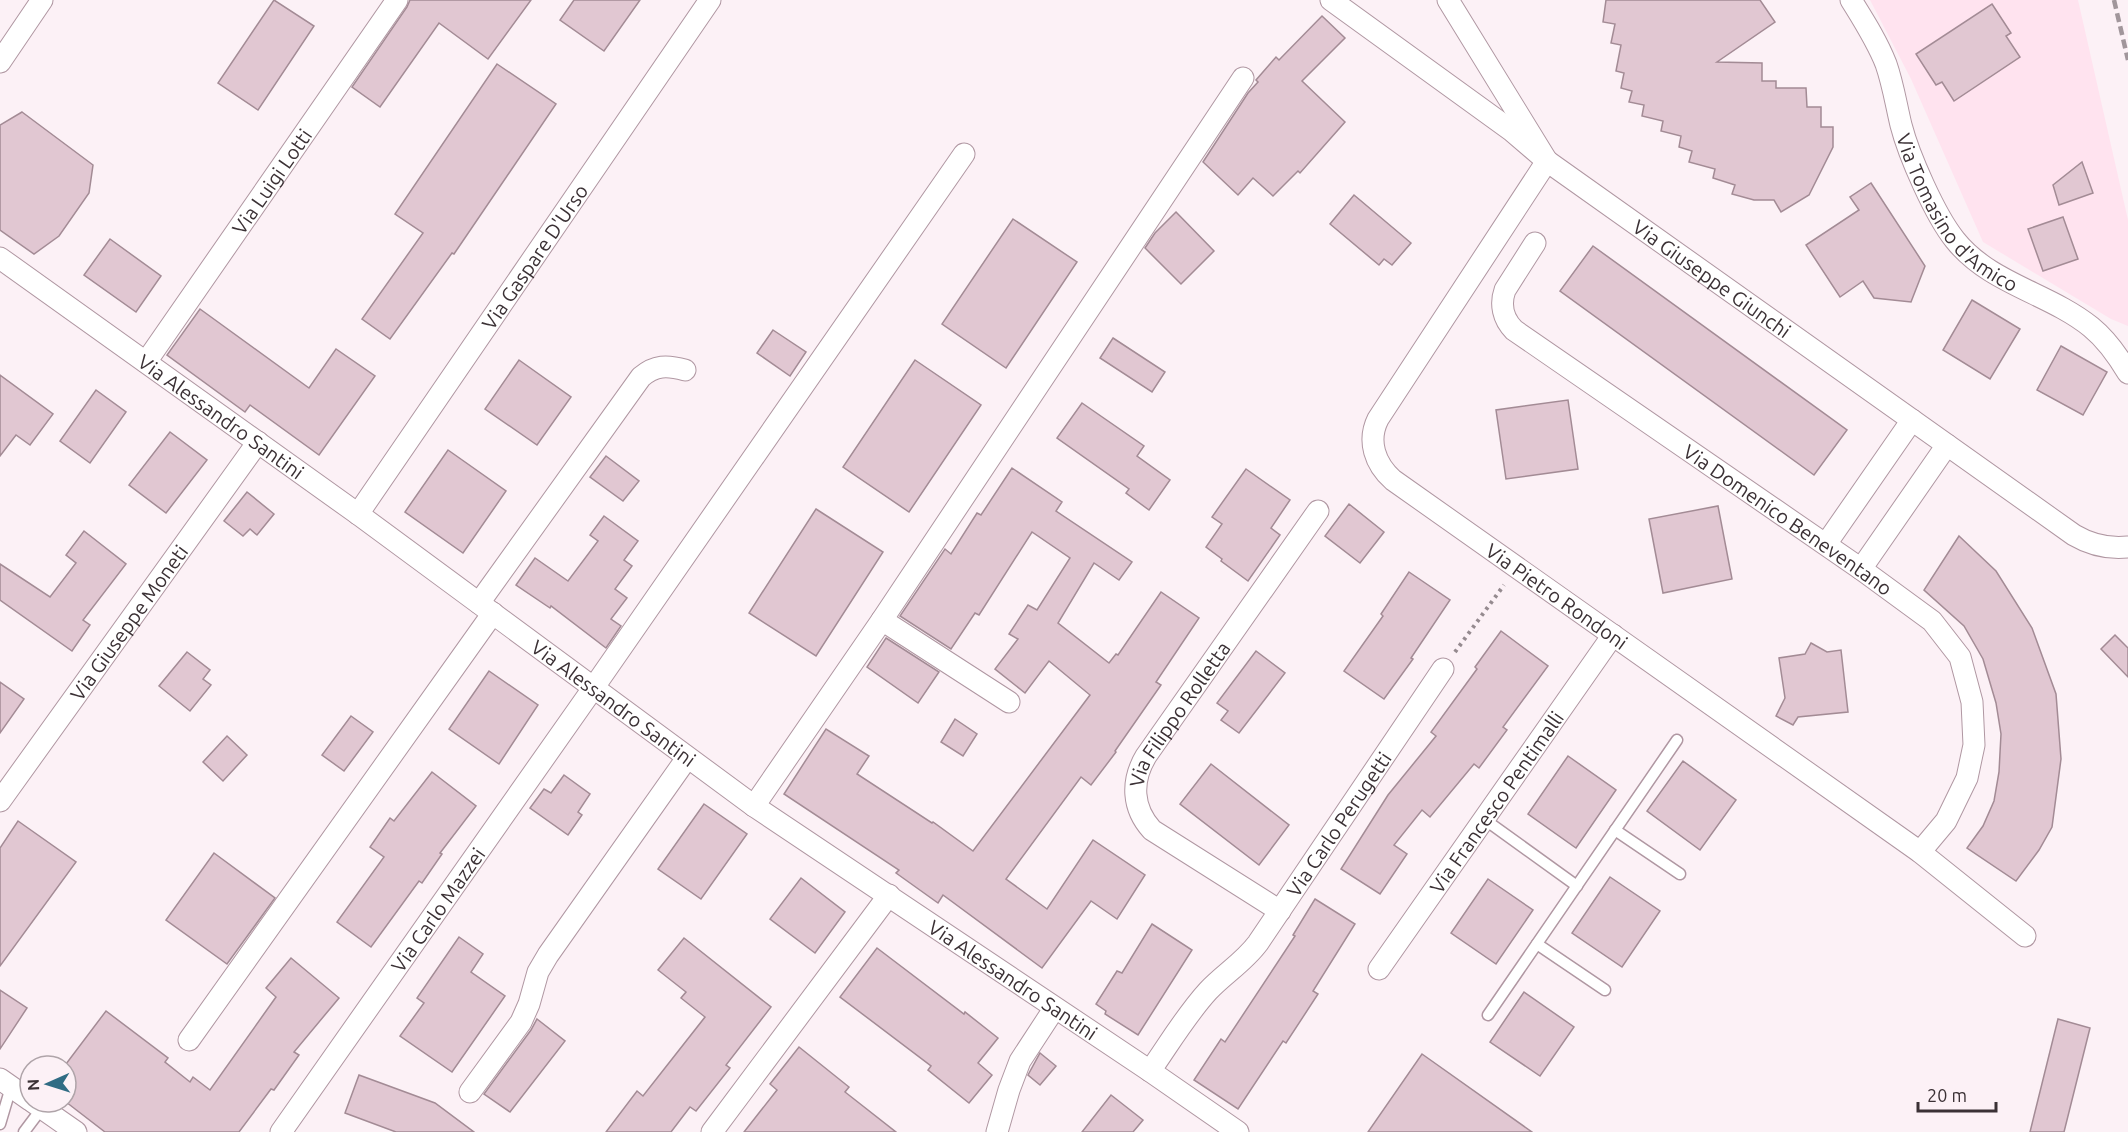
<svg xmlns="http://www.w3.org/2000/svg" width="2128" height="1132" font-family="Ubuntu,sans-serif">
  <rect width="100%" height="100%" fill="#fcf1f6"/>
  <polygon fill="#ffe3ef" points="1870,0 2078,0 2128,220 2128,326 2111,319 1983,242 1911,79"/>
  <g fill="#e1c7d2" stroke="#a38b95" stroke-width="1.5">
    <polygon points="274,0 314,26 258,110 218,83"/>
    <polygon points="410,0 531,0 488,59 439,23 380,107 352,87 407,7"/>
    <polygon points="574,0 640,0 604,51 560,20"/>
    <polygon points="1606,0 1760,0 1775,22 1717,62 1762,63 1762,81 1776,81 1776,88 1806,88 1807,107 1821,107 1821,127 1833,127 1833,147 1809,195 1781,212 1774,200 1754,200 1732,194 1735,185 1713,178 1715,169 1689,162 1692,151 1679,147 1681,136 1661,131 1663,121 1642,116 1644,105 1629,102 1632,91 1621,88 1624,73 1616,71 1621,45 1611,43 1615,24 1603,22"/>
    <polygon points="1992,4 2011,33 2006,36 2020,57 1954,101 1942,82 1936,85 1916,54"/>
    <polygon points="1322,16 1345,38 1302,81 1345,122 1300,173 1298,171 1273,196 1253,178 1238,195 1203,162 1248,93 1258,82 1256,80 1276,57 1279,60"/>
    <polygon points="497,64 556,104 454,254 452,253 390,339 362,319 423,233 395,214"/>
    <polygon points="22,112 93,165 89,193 59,236 34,254 0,230 0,125"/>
    <polygon points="2082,162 2093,193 2059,205 2053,185"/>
    <polygon points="1871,183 1925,266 1911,302 1874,298 1863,281 1840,297 1806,245 1859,210 1850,197"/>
    <polygon points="1354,195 1411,243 1392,265 1384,259 1379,265 1330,224"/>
    <polygon points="1176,212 1214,251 1181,284 1145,248 1155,233"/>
    <polygon points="2063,217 2078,259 2043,271 2028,229"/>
    <polygon points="1013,219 1077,262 1006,368 942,324"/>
    <polygon points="110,239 161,276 136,312 84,275"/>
    <polygon points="1593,246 1847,430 1814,475 1560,291"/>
    <polygon points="1972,300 2020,329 1990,379 1943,350"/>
    <polygon points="200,309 309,388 336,349 375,376 319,455 250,405 245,412 167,355"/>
    <polygon points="773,330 806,352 790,376 757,353"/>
    <polygon points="1113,338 1165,372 1152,392 1100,358"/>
    <polygon points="2061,346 2107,372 2083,415 2037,390"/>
    <polygon points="519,360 571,397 537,445 485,409"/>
    <polygon points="915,360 981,405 909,512 843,467"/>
    <polygon points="0,375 53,414 30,445 16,435 0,456"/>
    <polygon points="96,390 126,412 90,463 60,441"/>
    <polygon points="1568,400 1578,469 1506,479 1496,410"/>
    <polygon points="1082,403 1144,446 1137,456 1170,480 1149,510 1126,493 1129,489 1057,438"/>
    <polygon points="170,432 207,460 166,513 129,485"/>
    <polygon points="448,450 506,491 463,553 405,512"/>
    <polygon points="606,456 639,481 623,501 590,477"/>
    <polygon points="1012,468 1062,502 1056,511 1132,562 1119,580 1094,563 1058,623 1109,663 1116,654 1118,655 1161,592 1199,618 1156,682 1161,685 1115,751 1116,752 1091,785 1081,777 1006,879 1047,909 1093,840 1145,875 1117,919 1091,901 1042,968 943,895 938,903 896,873 899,870 784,794 826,729 869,756 857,774 932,823 933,822 973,851 1090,695 1049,661 1025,693 995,669 1018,639 1009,634 1028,605 1037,610 1070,558 1032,532 979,615 975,613 951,649 900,616 945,549 951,554 977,513 981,515"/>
    <polygon points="1246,469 1290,500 1271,528 1280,535 1248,581 1221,561 1222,559 1206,547 1222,524 1212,517"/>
    <polygon points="247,492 274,514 257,535 250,529 243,536 224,521"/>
    <polygon points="1349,504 1384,532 1360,563 1325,536"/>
    <polygon points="1718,506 1732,579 1663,593 1649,519"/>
    <polygon points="816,509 883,552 816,656 749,613"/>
    <polygon points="604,516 638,541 624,560 632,566 615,589 627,598 611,619 621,626 606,648 551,606 550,608 516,585 535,558 568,581 598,541 590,535"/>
    <polygon points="84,531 126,564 83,620 90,625 72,651 0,600 0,564 50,597 76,563 66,555"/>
    <polygon points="1959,536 1996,571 2032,628 2056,694 2061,759 2052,827 2039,850 2016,881 1967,848 1983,826 1994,801 1999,772 2001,734 1996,703 1983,659 1964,626 1924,590"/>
    <polygon points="1409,572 1450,600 1411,658 1413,659 1384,699 1344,671 1383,616 1381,614"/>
    <polygon points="1501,631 1548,666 1503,727 1507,730 1479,768 1474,764 1430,817 1422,810 1394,845 1407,854 1380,894 1341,869 1388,795 1436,736 1431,732 1477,669 1475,667"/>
    <polygon points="2115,635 2128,648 2128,677 2101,649"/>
    <polygon points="886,638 939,672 918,703 867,667"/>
    <polygon points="1811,643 1827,652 1841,650 1848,712 1798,717 1793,725 1776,716 1785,698 1779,658 1805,654"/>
    <polygon points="1256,651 1285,673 1239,733 1221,720 1228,711 1217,703"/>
    <polygon points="187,652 210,670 203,679 211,685 190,711 159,686"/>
    <polygon points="489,671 538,705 499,764 449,729"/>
    <polygon points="0,682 24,699 0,733"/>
    <polygon points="351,716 373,732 344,771 322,755"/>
    <polygon points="955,719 977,734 963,756 941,742"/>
    <polygon points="227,736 247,755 223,781 203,762"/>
    <polygon points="1568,756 1616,790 1576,848 1528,814"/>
    <polygon points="1683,761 1736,800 1700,850 1647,811"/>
    <polygon points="1211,764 1289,825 1259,865 1180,804"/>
    <polygon points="432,772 476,806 440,853 442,854 422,883 419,881 371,947 337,922 384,857 370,847 390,818 394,821"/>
    <polygon points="564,775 590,794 578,812 582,815 568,835 530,808 544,789 551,793"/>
    <polygon points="704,804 747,834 701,899 658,869"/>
    <polygon points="18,821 76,862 0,966 0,848"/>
    <polygon points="214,853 275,898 227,964 166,920"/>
    <polygon points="1610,877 1660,911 1622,967 1572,933"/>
    <polygon points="801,878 845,912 815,953 770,919"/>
    <polygon points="1488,879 1533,910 1496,964 1451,933"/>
    <polygon points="1315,899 1355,924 1313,991 1318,994 1286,1043 1283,1041 1238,1109 1194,1080 1221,1039 1225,1042 1295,936 1293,935"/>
    <polygon points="1152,924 1192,950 1138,1035 1105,1014 1106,1011 1096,1004 1117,971 1122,973"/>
    <polygon points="459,937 483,954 471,972 505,996 452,1072 400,1036 424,1003 417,998"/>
    <polygon points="684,938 771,1007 726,1065 730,1068 696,1111 690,1107 671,1132 606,1132 637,1091 643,1096 705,1017 681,998 686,992 658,970"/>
    <polygon points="877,948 964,1014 965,1012 998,1038 978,1063 992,1075 969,1103 928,1070 931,1066 840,997"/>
    <polygon points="291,958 339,998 294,1052 299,1055 274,1090 271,1089 239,1132 105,1132 66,1102 66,1064 106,1011 168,1058 165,1062 190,1082 193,1077 210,1090 276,997 266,988"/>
    <polygon points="0,990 27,1008 0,1049"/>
    <polygon points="1524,992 1574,1027 1540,1076 1490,1042"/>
    <polygon points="537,1019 565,1041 510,1112 484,1094 531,1030"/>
    <polygon points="2058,1019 2090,1028 2064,1132 2030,1132"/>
    <polygon points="799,1047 849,1087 845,1092 896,1132 744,1132 777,1090 770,1084"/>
    <polygon points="1040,1053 1056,1066 1040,1085 1028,1075"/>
    <polygon points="1422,1054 1532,1132 1368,1132"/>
    <polygon points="359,1075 435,1103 474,1132 396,1132 345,1113"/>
    <polygon points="1111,1095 1143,1120 1133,1132 1082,1132"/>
  </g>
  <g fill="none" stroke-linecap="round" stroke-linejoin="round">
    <g stroke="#b097a2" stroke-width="13">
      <g id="service">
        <polyline points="1484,819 1577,886"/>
        <polyline points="1615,830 1680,874"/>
        <polyline points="1537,944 1605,990"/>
        <polyline points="1488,1015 1677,740"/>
        <polyline points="0,1124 11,1087"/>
        <polyline points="24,1132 42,1108"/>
      </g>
    </g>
    <g stroke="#b097a2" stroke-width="23">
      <g id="minor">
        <path id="s1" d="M1331,0L1512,131L1547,161L2074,535C2091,545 2109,549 2128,547"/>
        <path id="s2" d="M1448,0L1547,161L1378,419C1367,441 1375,464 1393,480L1920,852L2025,936"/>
        <path id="s3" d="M1851,0C1864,21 1877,41 1886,64C1893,84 1896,104 1901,125C1909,156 1935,215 1955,240C1990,284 2049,293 2091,327C2107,340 2118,356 2128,373"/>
        <polyline points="0,62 42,0"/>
        <path id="s4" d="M1535,243L1505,290C1500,304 1503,319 1514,330L1861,569L1932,621L1960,657L1972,702L1974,745L1967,778L1946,821L1920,852"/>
        <path id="s5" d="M0,258L358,514L754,806L1150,1071L1238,1132"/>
        <path id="s6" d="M146,362L397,0"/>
        <path id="s7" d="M358,514L710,0"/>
        <polyline points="1826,544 1912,420"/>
        <polyline points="1861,569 1947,445"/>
        <path d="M479,603L641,377C655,365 667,365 685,370"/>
        <polyline points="882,620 1009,702"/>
        <path id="s8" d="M0,801L258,442"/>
        <polyline points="754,806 882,620 1243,78"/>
        <path id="s9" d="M1280,911L1152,830C1132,808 1131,781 1146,756L1318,511"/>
        <path id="s10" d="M1379,969L1613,635"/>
        <polyline points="189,1040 493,613"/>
        <path id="s11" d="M1150,1071C1169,1044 1186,1015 1208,991C1224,974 1244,962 1258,943L1443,669"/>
        <polyline points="0,1079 30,1100"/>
        <polyline points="470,1092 521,1022 529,1004 538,972 548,955 687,758"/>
        <polyline points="33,1102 76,1132"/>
        <path id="s12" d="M281,1132L594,687L964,154"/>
        <polyline points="712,1132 889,895"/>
        <polyline points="997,1132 1009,1090 1020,1061 1054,1009"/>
      </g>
    </g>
    <polyline stroke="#958a8f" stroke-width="4" stroke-dasharray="3 4.5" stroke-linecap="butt" points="1455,652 1504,585"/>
    <use href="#service" stroke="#fff" stroke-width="10"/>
    <use href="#minor" stroke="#fff" stroke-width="21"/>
    <polyline stroke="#a1969b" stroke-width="4.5" stroke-dasharray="9 4.5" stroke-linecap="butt" points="2114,0 2128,60"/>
  </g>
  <g text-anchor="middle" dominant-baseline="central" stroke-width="6" stroke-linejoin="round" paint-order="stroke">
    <g font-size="20" fill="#3b3135" stroke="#fcf1f6">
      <text stroke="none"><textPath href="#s6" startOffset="220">Via Luigi Lotti</textPath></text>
      <text stroke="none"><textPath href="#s3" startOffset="243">Via Tomasino d'Amico</textPath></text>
      <text stroke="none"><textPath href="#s7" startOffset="312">Via Gaspare D'Urso</textPath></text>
      <text stroke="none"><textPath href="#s1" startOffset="472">Via Giuseppe Giunchi</textPath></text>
      <text stroke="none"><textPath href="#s5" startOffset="272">Via Alessandro Santini</textPath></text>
      <text stroke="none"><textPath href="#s4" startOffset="432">Via Domenico Beneventano</textPath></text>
      <text stroke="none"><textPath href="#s2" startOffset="766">Via Pietro Rondoni</textPath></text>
      <text stroke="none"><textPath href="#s8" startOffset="220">Via Giuseppe Moneti</textPath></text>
      <text stroke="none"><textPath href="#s5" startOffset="758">Via Alessandro Santini</textPath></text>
      <text stroke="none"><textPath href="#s9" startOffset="284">Via Filippo Rolletta</textPath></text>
      <text stroke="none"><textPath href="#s10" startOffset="204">Via Francesco Pentimalli</textPath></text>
      <text stroke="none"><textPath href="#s11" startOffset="312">Via Carlo Perugetti</textPath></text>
      <text stroke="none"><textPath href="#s12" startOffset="272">Via Carlo Mazzei</textPath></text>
      <text stroke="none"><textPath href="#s5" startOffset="1244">Via Alessandro Santini</textPath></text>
    </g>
  </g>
  <g transform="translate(48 1084) rotate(267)"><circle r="28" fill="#fcf1f6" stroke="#afa4a9" stroke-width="1.5"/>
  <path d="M0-4.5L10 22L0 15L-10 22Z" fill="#306c84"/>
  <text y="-9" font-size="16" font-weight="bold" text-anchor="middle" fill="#3b3135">N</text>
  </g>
  <path d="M1918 1102v9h78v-9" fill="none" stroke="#3b3135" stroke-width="3"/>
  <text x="1927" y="1102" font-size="18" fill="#3b3135" stroke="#fcf1f6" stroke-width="4.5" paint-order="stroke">20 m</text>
</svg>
